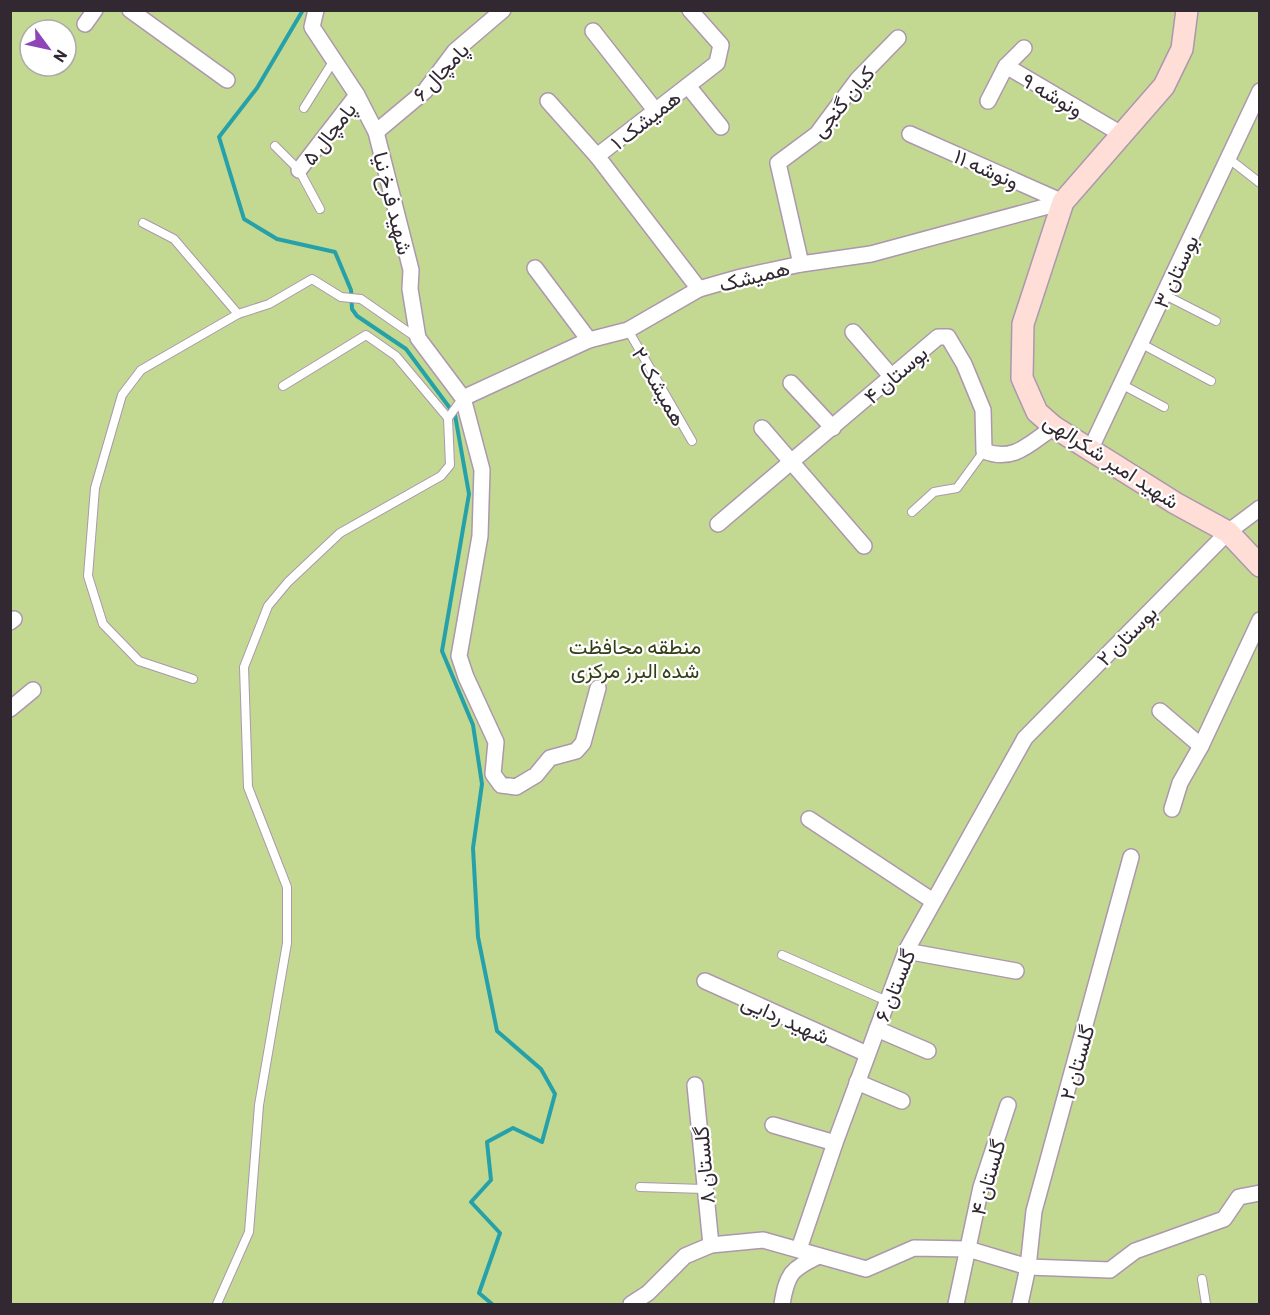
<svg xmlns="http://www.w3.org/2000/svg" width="1270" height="1315" font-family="Barlow,Vazirmatn,sans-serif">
  <rect width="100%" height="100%" fill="#f3dcf4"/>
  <path fill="#c3d891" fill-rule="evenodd" d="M11,11H1259V1304H11ZM30,30H66V66H30Z"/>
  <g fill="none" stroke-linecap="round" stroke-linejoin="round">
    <polyline stroke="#26a1a9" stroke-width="4" points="303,10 257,88 219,137 244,219 277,239 335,252 351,290 352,309 357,316 406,349 455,415 469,494 442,651 473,725 482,784 473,848 478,937 497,1031 541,1069 555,1094 542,1142 513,1128 487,1142 491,1180 471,1202 500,1233 479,1293 492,1304"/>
    <g stroke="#ad97ae" stroke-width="10">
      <g id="lane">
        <polyline points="304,108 334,60"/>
        <polyline points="275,146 299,170 320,209"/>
        <polyline points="1228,158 1260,183"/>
        <polyline points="143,223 174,239 238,314"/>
        <polyline points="1163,294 1216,321"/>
        <polyline points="628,330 692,441"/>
        <polyline points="1140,343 1211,381"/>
        <polyline points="1121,384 1164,407"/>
        <polyline points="448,418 462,399"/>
        <polyline points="912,512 934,492 957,488 984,451"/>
        <polyline points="193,679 139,661 103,624 88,576 95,488 122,395 141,370 238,314 269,304 312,279 341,297 361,299 417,338"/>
        <polyline points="782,955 887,1001"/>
        <polyline points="640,1187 704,1189"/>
        <polyline points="1202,1279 1206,1304"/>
        <polyline points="217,1304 249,1232 259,1105 287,943 287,887 248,787 244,667 268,606 288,582 340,533 441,476 450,465 448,418 396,356 366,335 283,386"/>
      </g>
    </g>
    <g stroke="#ad97ae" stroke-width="18">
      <g id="street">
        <polyline points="130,10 227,80"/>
        <polyline points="316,10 312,27 357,95 376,132 411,270 410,289 418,338 463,398 482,470 480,536 459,656 466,677 496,742 493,774 501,785 516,787 536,775 550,758 576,751 583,743 598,688"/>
        <polyline points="690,10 721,45 717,63 597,156 699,289"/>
        <polyline points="85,24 95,10"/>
        <polyline points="593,31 655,110"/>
        <polyline points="1024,48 1006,66 1123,135"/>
        <polyline points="688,86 721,127"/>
        <polyline points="548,101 597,156"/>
        <polyline points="988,101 1006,66"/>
        <polyline points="376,132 425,91 455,51 503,10"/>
        <polyline points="910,134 1063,202"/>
        <polyline points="299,170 357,95"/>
        <polyline points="801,264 778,163 817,134 858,79 898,38"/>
        <polyline points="535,268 589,340"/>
        <polyline points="853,332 891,376"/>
        <polyline points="791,383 833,428"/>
        <polyline points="463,398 589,340 628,330 699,289 741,277 801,264 871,254 1063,202"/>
        <polyline points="762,428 864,546"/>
        <polyline points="1090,450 1260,91"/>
        <path d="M718,524L938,337H948L964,364L983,410L984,451C1014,463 1030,443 1054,427"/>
        <polyline points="10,622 14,619"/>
        <polyline points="10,709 33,690"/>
        <polyline points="1160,711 1201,746"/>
        <polyline points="1172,809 1180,783 1201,746 1260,620"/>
        <polyline points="809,819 933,901"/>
        <polyline points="906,951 1016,971"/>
        <polyline points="705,981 867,1054"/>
        <polyline points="877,1029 928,1051"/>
        <polyline points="857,1082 902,1101"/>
        <polyline points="695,1085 711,1245"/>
        <polyline points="773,1125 835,1143"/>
        <polyline points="799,1249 835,1143 906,951 1025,738 1228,532 1260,508"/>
        <polyline points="631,1304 648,1293 685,1256 711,1245 763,1240 866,1269 914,1248 968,1249 1028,1267 1110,1270 1135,1251 1224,1219 1239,1197 1260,1193"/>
        <path d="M782,1304C787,1274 791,1269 819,1256"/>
        <polyline points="956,1304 981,1187 1008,1105"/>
        <polyline points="1020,1304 1028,1267 1034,1211 1131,857"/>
      </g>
    </g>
    <g stroke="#ad97ae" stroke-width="24">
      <polyline id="secondary" points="1187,10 1182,49 1164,86 1063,202 1023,324 1022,378 1037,412 1054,427 1175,503 1228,532 1260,566"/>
    </g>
    <use href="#lane" stroke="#fff" stroke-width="8"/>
    <use href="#street" stroke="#fff" stroke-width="15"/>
    <use href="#secondary" stroke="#feded7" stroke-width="21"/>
  </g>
  <g text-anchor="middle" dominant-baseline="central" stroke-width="4.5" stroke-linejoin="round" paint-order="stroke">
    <g font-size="21" fill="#312831" stroke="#fff">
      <text transform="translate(440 71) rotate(-47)">پامچال ۶</text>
      <text transform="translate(1053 94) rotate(30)">ونوشه ۹</text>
      <text transform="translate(842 101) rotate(-50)">کیان گنجی</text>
      <text transform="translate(645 119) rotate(-38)">همیشک ۱</text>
      <text transform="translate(328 133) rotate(-52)">پامچال ۵</text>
      <text transform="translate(987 168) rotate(24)">ونوشه ۱۱</text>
      <text transform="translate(394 203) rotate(76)">شهید فرخ نیا</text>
      <text transform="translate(1175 271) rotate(-65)">بوستان ۳</text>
      <text transform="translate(754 275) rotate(-14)">همیشک</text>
      <text transform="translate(895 374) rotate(-41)">بوستان ۴</text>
      <text transform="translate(660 386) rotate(60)">همیشک ۲</text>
      <text transform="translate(1112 460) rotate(33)">شهید امیر شکرالهی</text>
      <text transform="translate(1126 635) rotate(-45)">بوستان ۲</text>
      <text transform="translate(894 985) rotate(-68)">گلستان ۶</text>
      <text transform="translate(786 1018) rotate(24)">شهید ردایی</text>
      <text transform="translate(1076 1062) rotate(-74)">گلستان ۲</text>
      <text transform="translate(703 1165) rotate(-95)">گلستان ۸</text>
      <text transform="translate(987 1177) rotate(-74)">گلستان ۴</text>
    </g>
    <g font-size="21" fill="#353f17" stroke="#fff">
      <text x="635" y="645">منطقه محافظت<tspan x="635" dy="24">شده البرز مرکزی</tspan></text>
    </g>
  </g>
  <rect width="1270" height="1315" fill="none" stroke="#312831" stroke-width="24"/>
  <g transform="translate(48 48) rotate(123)"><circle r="28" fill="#ffffff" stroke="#ada9ad" stroke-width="1.5"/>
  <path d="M0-4.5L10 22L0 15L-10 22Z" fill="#8e45b7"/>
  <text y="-9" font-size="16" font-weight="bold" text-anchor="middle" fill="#312831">N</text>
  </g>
</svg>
